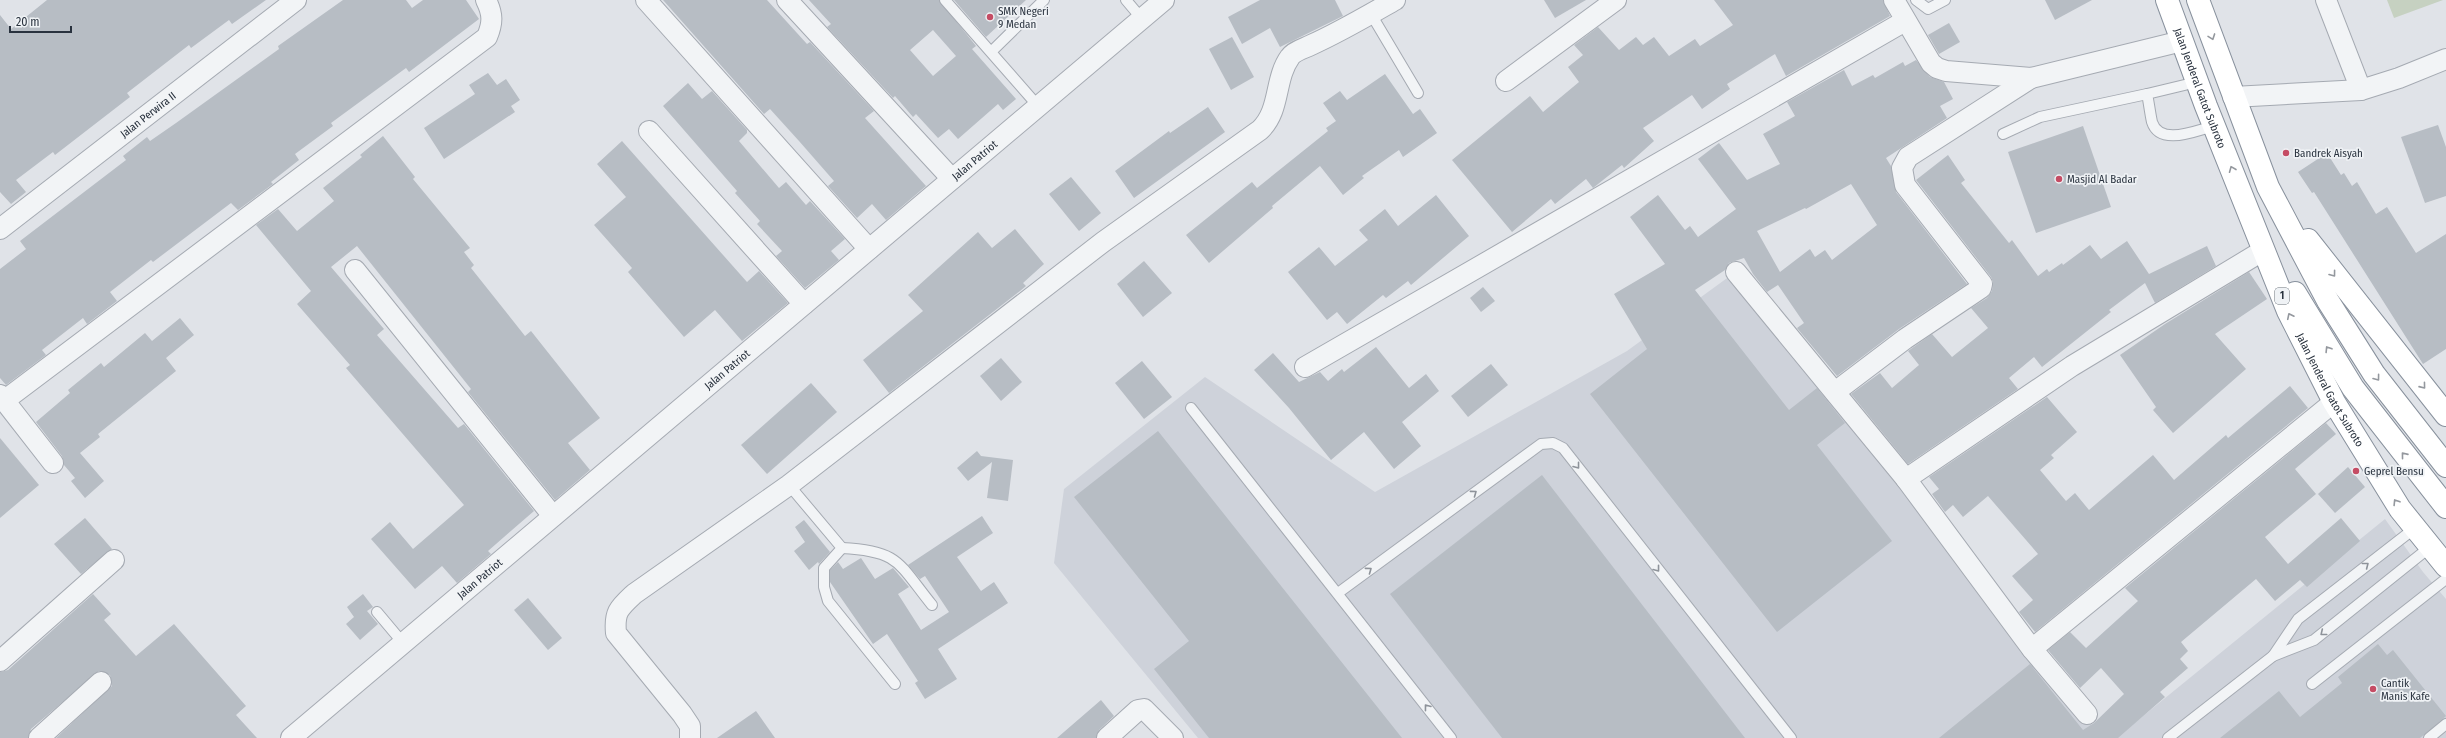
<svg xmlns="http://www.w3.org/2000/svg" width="2446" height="738" font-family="'Fira Sans Condensed',sans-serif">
  <rect width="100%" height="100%" fill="#e0e3e8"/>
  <g fill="#ced2da">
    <polygon points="1734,273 2102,738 1198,738 1054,563 1064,489 1205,377 1375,492 1627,351"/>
    <polygon points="2385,519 2423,572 2446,599 2446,738 2116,738"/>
  </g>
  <polygon fill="#c6d1c1" points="2387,0 2443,0 2394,18"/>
  <g fill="#b7bdc4" fill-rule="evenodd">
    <polygon points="47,0 266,0 232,24 229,20 191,48 189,45 127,93 130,97 86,131 55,155 53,152 16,180 26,192 11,204 0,192 0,15 11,29"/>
    <polygon points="343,0 406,0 412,8 423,0 466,0 479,19 409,72 406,68 331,123 333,126 295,154 299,160 271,182 273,184 238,210 231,203 153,262 151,260 110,292 117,301 87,324 83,318 42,350 46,355 6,385 0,378 0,269 26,249 20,241 126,160 123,156 147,137 150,141 176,123 279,49 278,46"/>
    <polygon points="663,0 767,0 807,44 810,42 874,111 865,118 926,186 886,220 872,204 857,218 828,186 834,181 799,141 770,109 764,114"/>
    <path d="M809,0H939L976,46L972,49L1016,99L1003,110L998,104L958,139L949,129L938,138L916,114L913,117L895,96L893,98L827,27L831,24ZM933,30L956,56L933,76L910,50Z"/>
    <polygon points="954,0 1026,0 986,37"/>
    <polygon points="1260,0 1335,0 1343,16 1280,47 1270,28 1242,44 1228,17"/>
    <polygon points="1544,0 1586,0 1555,18"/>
    <polygon points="1714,0 1883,0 1890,16 1786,76 1775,54 1727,84 1730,89 1702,109 1692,95 1643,128 1654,141 1624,168 1622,165 1593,188 1586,179 1555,204 1551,199 1512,232 1452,160 1530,96 1543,112 1579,82 1568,67 1583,55 1574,45 1598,27 1619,50 1636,37 1643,45 1654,37 1669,56 1695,39 1700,46 1733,25"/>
    <polygon points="2045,0 2092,0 2055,20"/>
    <polygon points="1949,23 1960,42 1939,54 1928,35"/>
    <polygon points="1232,37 1254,77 1231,90 1209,49"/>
    <path d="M1916,60L1930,77L1944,82L1953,99L1940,106L1947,118L1886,158L1891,166L1896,192L1967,284L1899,329L1837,376L1797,328L1804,323L1778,285L1767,292L1753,274L1744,258L1729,263L1725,270L1695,290L1789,410L1817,388L1845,423L1817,445L1892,541L1777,632L1590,394L1647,349L1614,294L1665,264L1630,217L1658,195L1685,230L1690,226L1698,237L1736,209L1698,159L1719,143L1747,180L1780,164L1763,134L1795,116L1787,102L1844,70L1852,86L1873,75L1875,78L1903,62L1905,66ZM1851,184L1877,225L1832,260L1825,250L1815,257L1810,249L1780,272L1757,231L1805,208L1806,209Z"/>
    <polygon points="488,73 497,85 506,79 520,100 511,106 515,112 444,159 424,128 475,94 469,85"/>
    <polygon points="1385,74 1413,114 1420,109 1437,133 1403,157 1399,150 1362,176 1364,178 1343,195 1320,166 1272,206 1273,208 1209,263 1186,235 1252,182 1257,188 1328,131 1326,128 1336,121 1323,103 1340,91 1347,100"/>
    <polygon points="688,83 702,99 712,91 747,130 747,133 739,141 779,188 786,182 806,205 810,201 845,239 831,251 839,260 805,288 776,256 782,251 757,224 760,221 735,193 737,191 663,106"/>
    <polygon points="1208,107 1225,132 1134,198 1115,171 1169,131 1170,133"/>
    <polygon points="2438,125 2446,147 2446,196 2425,203 2401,137"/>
    <polygon points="2083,126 2111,207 2036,233 2008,152"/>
    <polygon points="383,136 415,177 413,179 470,248 464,252 474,265 471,268 525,336 531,331 600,418 568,443 590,470 555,500 468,392 471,389 357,246 331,267 384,329 377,335 458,428 464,424 534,511 488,551 491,554 457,583 442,566 415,589 371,539 390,522 413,549 464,505 346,368 350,365 297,304 311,291 256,225 278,209 297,231 334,201 323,188 362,157 360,155"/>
    <polygon points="622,141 747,282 759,271 788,303 742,341 715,310 684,337 628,272 632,268 594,225 626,197 597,164"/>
    <polygon points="2327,153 2341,175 2344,173 2352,186 2357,182 2376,214 2387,207 2416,253 2446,234 2446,349 2423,364 2314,192 2312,193 2298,172"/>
    <polygon points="1948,155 1965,180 1961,183 2009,243 2012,240 2038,276 2047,269 2049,272 2062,263 2063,265 2090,245 2101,259 2127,241 2149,274 2207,246 2216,266 2155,303 2145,283 2109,310 2111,312 2042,367 2034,357 2009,378 2018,389 1908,464 1851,394 1880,373 1892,388 1919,365 1908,351 1932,334 1952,357 1988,328 1971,308 1987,298 1992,291 1993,282 1991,277 1916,180"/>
    <polygon points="1071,177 1101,213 1079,231 1049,194"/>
    <polygon points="1436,195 1469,236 1411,285 1408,281 1386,298 1383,295 1347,324 1337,312 1327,320 1288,272 1319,247 1335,266 1368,240 1359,230 1385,209 1398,226"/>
    <polygon points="1015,229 1044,264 1023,283 1026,286 1020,291 889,393 863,360 923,311 908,295 978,232 992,248"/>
    <polygon points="1144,261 1172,293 1143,317 1117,284"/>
    <polygon points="2249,272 2267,299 2215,334 2246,369 2173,433 2153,410 2156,407 2120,355 2165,324"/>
    <polygon points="1483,287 1495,301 1481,312 1470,298"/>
    <polygon points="180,318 194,335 166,358 176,371 98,434 100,437 80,453 104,481 85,498 71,481 75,478 64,465 62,456 36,422 70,393 68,390 101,363 104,367 145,333 152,341"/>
    <polygon points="1376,347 1409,388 1426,374 1439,391 1402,422 1421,446 1394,469 1364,432 1331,460 1289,408 1254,370 1273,353 1299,382 1320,372 1328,381 1342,369 1344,372"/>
    <polygon points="1001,358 1022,382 1001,401 980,376"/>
    <polygon points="1142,361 1172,397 1144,419 1115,383"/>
    <polygon points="1491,364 1508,385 1468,417 1451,396"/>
    <polygon points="811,383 837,412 767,474 741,445"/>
    <polygon points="2290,386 2308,408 2035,632 2019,612 2033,600 2012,576 2038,554 1988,496 1963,517 1953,505 1945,512 1932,494 1939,489 1929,477 2047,397 2077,432 2051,455 2054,458 2040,470 2066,501 2075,493 2089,510 2153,455 2174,480 2226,435 2228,438"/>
    <polygon points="2326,423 2336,434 2295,469 2316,494 2265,537 2288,564 2341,518 2360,541 2307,587 2300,580 2275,601 2256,579 2181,642 2188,651 2180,659 2188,668 2160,692 2165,697 2118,738 1939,738 2030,664 2083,730 2094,723 2124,694 2101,668 2080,688 2048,650 2070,632 2086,648 2138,601 2125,588"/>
    <polygon points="1158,431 1402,738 1209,738 1154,669 1189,641 1074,497"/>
    <polygon points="0,438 39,485 0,518"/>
    <polygon points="977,451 981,456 1013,460 1008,501 987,498 992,462 968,481 957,468"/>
    <polygon points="2348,467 2365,487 2335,513 2318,494"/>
    <polygon points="1542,475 1745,738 1502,738 1390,594"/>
    <polygon points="982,516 993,533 957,557 981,591 994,582 1008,603 938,649 957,679 925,699 915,683 918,681 887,634 873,644 830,582 830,570 838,562 843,569 861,558 875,579 893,568 909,587 898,594 921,630 949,612 925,576 920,579 908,565"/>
    <polygon points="85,518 112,549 81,574 54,544"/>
    <polygon points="804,520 830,552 819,564 818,562 809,570 794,551 805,542 795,527"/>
    <polygon points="93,594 111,614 104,620 136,656 174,624 246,706 236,715 257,738 56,738 112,686 110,675 99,671 31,729 28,738 0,738 0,672 8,670"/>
    <polygon points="363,594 373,607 367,611 378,624 360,640 346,624 354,617 347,607"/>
    <polygon points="528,598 562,638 548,650 514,610"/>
    <polygon points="2378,644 2387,655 2393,650 2446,716 2420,738 2220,738 2279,691 2300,717 2342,683 2338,677"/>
    <polygon points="1101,700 1114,716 1099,730 1096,738 1057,738"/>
    <polygon points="756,711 775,738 717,738"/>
  </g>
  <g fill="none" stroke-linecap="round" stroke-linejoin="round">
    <g stroke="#a5aab2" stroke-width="12">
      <g id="service">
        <polyline points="945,0 1038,106"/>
        <polyline points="1126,0 1142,19"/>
        <polyline points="1916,0 1928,9 1945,0"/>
        <polyline points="1371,14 1418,93"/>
        <polyline points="992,51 1044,0"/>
        <path d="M2197,82L2147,94C2149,103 2150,113 2152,122C2160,147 2197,130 2214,126"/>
        <polyline points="2003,134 2040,117 2147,94"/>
        <polyline points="1191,408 1451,738"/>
        <polyline points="789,485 842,548 824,568 824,587 828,601 895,684"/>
        <path d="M842,548C900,551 898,563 932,605"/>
        <polyline points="1338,593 1541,444 1553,443 1563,448 1791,738"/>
        <polyline points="377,612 403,643"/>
        <polyline points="2273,656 2298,619 2415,528"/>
        <polyline points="2312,684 2446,579"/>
        <polyline points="2168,738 2273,656 2314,640 2430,547"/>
        <polyline points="2429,738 2446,724"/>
      </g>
    </g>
    <g stroke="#a5aab2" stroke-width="22">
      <g id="minor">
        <polyline points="646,0 869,249"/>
        <polyline points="787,0 952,179"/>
        <polyline points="1894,0 1931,63 1937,68 1946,71 2031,78 2182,41"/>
        <polyline points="2326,0 2361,90"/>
        <polyline points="1506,81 1616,0"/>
        <polyline points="2233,97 2361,90 2399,78 2446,59"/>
        <polyline points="649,131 804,304"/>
        <path id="s1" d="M0,229L296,0"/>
        <polyline points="355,270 553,516"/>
        <polyline points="1736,272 1906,479 2032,649 2087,714"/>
        <polyline points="1305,367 1905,21"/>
        <polyline points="1835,392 1905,339 1981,288 1982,284 1905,185 1902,168 1908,157 2031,78"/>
        <polyline points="0,395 53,463"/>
        <path d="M5,400L487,37C493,23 493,14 486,0"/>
        <polyline points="1906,479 2072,366 2264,250"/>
        <polyline points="2032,649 2334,402"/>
        <polyline points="0,661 114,560"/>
        <polyline points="39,738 101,682"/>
        <path id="s2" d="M291,738L1164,0"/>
        <path d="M690,738V726L682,714L616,633C614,612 619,608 634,594L789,485L1103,242L1260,130C1281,110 1274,79 1290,57C1294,51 1305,48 1311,45C1340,32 1367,16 1395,0"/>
        <polyline points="1107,738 1138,710 1144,709 1173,738"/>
      </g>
    </g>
    <g stroke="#88919d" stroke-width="24">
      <g id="trunk">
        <path id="s3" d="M2167,0L2206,106L2288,311L2334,402L2400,509L2446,566"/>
        <polyline points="2198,0 2268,187 2328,301 2374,374 2446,466"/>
        <polyline points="2308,240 2446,415"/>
        <polyline points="2295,293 2353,388 2446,507"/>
      </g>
    </g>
    <use href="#service" stroke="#f2f4f6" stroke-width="10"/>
    <use href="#minor" stroke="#f2f4f6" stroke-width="20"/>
    <use href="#trunk" stroke="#fff" stroke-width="22"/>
  </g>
  <defs><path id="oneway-chevron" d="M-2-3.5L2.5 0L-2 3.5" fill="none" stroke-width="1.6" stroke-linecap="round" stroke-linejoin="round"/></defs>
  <g stroke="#94989e">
    <use href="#oneway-chevron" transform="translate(2212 37) rotate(70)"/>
    <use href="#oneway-chevron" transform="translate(2232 169) rotate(-112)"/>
    <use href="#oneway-chevron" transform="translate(2333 274) rotate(53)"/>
    <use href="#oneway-chevron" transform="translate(2290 316) rotate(-116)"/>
    <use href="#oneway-chevron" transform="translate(2328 349) rotate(-122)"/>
    <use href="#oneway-chevron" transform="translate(2377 378) rotate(53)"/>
    <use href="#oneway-chevron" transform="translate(2423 386) rotate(51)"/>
    <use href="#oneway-chevron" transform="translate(2404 455) rotate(-129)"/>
    <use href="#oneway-chevron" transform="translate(2396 502) rotate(-122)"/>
  </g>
  <g stroke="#8e939a">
    <use href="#oneway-chevron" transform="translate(1577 466) rotate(52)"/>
    <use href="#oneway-chevron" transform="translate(1474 493) rotate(-36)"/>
    <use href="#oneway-chevron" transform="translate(2366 565) rotate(-38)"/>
    <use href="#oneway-chevron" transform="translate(1657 569) rotate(52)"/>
    <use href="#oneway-chevron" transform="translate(1369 570) rotate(-36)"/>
    <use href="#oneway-chevron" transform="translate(2323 633) rotate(141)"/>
    <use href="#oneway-chevron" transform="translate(1427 707) rotate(-128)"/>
  </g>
  <g fill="#c54c64" stroke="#eff2f5" stroke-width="1.5">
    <circle cx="990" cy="17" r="4"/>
    <circle cx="2286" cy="153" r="4"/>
    <circle cx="2059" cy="179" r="4"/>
    <circle cx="2356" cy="471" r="4"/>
    <circle cx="2373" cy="689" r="4"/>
  </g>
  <g text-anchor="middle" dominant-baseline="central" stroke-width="3.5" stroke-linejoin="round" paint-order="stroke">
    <rect fill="#eff2f5" stroke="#646c75" stroke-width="1" x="2275" y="288" width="14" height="16" rx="3"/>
    <g font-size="10" font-weight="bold" fill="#29323e">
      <text x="2282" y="296">1</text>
    </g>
    <g font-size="11" fill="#29323e" stroke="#eff2f5" text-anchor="start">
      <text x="998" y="11">SMK Negeri<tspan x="998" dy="13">9 Medan</tspan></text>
      <text x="2294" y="153">Bandrek Aisyah</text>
      <text x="2067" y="179">Masjid Al Badar</text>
      <text x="2364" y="471">Geprel Bensu</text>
      <text x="2381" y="683">Cantik<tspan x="2381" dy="13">Manis Kafe</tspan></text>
    </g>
    <g font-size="11" fill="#29323e" stroke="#eff2f5">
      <text stroke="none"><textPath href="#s3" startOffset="94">Jalan Jenderal Gatot Subroto</textPath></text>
      <text stroke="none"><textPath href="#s1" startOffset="187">Jalan Perwira II</textPath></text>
      <text stroke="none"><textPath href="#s2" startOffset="895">Jalan Patriot</textPath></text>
      <text stroke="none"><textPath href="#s2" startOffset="571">Jalan Patriot</textPath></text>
      <text stroke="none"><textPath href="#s3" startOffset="423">Jalan Jenderal Gatot Subroto</textPath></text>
      <text stroke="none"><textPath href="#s2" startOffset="247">Jalan Patriot</textPath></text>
    </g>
  </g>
  <path d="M10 26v6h61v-6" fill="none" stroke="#29323e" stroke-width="2"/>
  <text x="16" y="26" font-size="12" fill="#29323e" stroke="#eff2f5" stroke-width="3" paint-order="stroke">20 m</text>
</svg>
